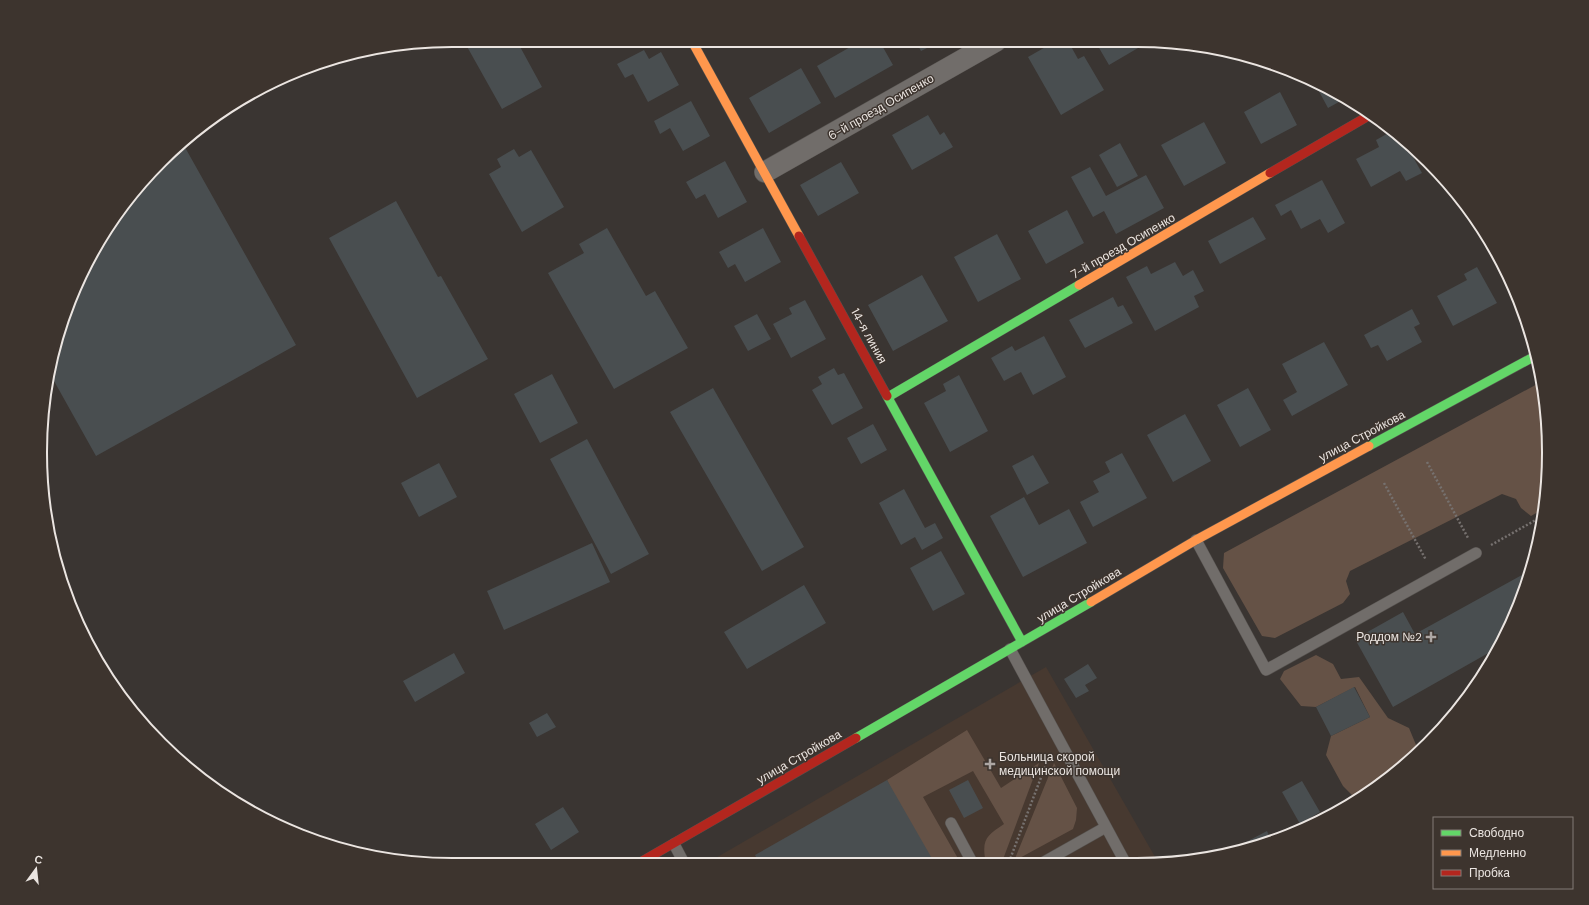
<svg xmlns="http://www.w3.org/2000/svg" width="1589" height="905" viewBox="0 0 1589 905" font-family="'DM Sans',sans-serif">
<rect width="100%" height="100%" fill="#3a3532"/>
<path fill="#473930" d="M 1046,667 L 1158,862 L 707,863 Z"/>
<path fill="#655246" d="M 1541,382 L 1548,426 L 1545,508 L 1531,516 L 1521,508 L 1516,499 L 1502,494 L 1350,571 L 1346,581 L 1350,594 L 1343,603 L 1275,638 L 1262,636 L 1223,568 L 1224,553 Z
M 1316,655 L 1333,664 L 1341,679 L 1359,677 L 1388,718 L 1409,728 L 1419,752 L 1365,796 L 1357,800 L 1343,786 L 1326,755 L 1331,736 L 1370,717 L 1355,687 L 1316,707 L 1301,706 L 1280,679 L 1284,671 Z
M 967,730 L 1001,788 L 1039,763 L 1002,862 L 990,862 L 985,858 C 982,838 988,835 1004,824 L 973,771 L 923,797 L 960,862 L 926,862 L 887,780 Z
M 1054,763 L 1077,808 L 1076,820 L 1073,829 L 1014,861 Z"/>
<path fill="#494e50" d="M 1056,41 L 1068,41 L 1078,59 L 1084,56 L 1104,90 L 1061,115 L 1028,57 Z
M 1095,41 L 1150,41 L 1109,65 Z
M 859,42 L 880,42 L 893,65 L 835,98 L 817,66 Z
M 916,42 L 939,42 L 921,51 Z
M 465,43 L 518,43 L 542,87 L 502,109 Z
M 644,50 L 649,59 L 661,52 L 679,85 L 648,102 L 633,74 L 625,78 L 617,64 Z
M 801,68 L 821,103 L 769,133 L 749,98 Z
M 1315,84 L 1343,95 L 1346,98 L 1328,108 Z
M 1280,92 L 1297,125 L 1261,144 L 1244,112 Z
M 691,101 L 710,136 L 683,151 L 670,128 L 660,134 L 654,121 Z
M 928,115 L 940,135 L 944,132 L 953,147 L 912,170 L 892,135 Z
M 1204,122 L 1226,163 L 1184,186 L 1161,145 Z
M 1392,131 L 1403,139 L 1422,173 L 1406,181 L 1400,171 L 1371,187 L 1356,159 L 1379,147 L 1376,140 Z
M 182,142 L 296,345 L 96,456 L 49,372 L 54,346 L 82,270 L 110,223 L 161,161 Z
M 1120,143 L 1138,176 L 1117,187 L 1099,155 Z
M 514,149 L 519,157 L 531,150 L 564,207 L 522,232 L 489,174 L 501,167 L 497,159 Z
M 725,161 L 747,202 L 718,218 L 705,194 L 696,199 L 686,182 Z
M 841,162 L 859,193 L 818,216 L 800,185 Z
M 1090,167 L 1106,196 L 1146,175 L 1164,208 L 1116,234 L 1104,211 L 1093,217 L 1071,177 Z
M 1322,180 L 1345,223 L 1328,233 L 1320,219 L 1301,229 L 1291,210 L 1281,216 L 1275,205 Z
M 396,201 L 438,277 L 441,276 L 488,359 L 417,398 L 329,238 Z
M 1067,210 L 1084,243 L 1046,264 L 1028,231 Z
M 1253,217 L 1266,239 L 1220,264 L 1208,241 Z
M 607,228 L 646,296 L 655,291 L 688,348 L 614,389 L 548,273 L 584,253 L 579,244 Z
M 763,228 L 781,262 L 745,282 L 735,264 L 728,268 L 719,252 Z
M 997,234 L 1021,279 L 978,302 L 954,257 Z
M 1175,262 L 1183,276 L 1193,270 L 1204,291 L 1194,296 L 1199,307 L 1155,331 L 1126,277 L 1147,266 L 1151,274 Z
M 1477,267 L 1497,303 L 1453,326 L 1437,296 L 1467,280 L 1464,274 Z
M 1504,267 L 1514,290 L 1512,291 L 1500,269 Z
M 922,275 L 948,321 L 893,351 L 868,305 Z
M 1113,297 L 1118,307 L 1123,305 L 1133,323 L 1085,348 L 1069,320 Z
M 805,300 L 826,339 L 791,358 L 773,324 L 792,314 L 789,308 Z
M 1412,309 L 1420,324 L 1414,327 L 1422,342 L 1387,361 L 1378,345 L 1371,348 L 1364,335 Z
M 757,314 L 771,339 L 748,351 L 734,326 Z
M 1044,336 L 1066,377 L 1033,395 L 1021,372 L 1004,381 L 991,358 L 1012,346 L 1015,351 Z
M 1324,342 L 1348,385 L 1292,416 L 1283,400 L 1297,392 L 1282,364 Z
M 834,368 L 838,375 L 844,373 L 863,408 L 832,425 L 812,390 L 822,384 L 818,377 Z
M 552,374 L 578,423 L 540,443 L 514,394 Z
M 959,375 L 988,431 L 950,452 L 924,403 L 946,391 L 943,384 Z
M 713,388 L 804,547 L 762,571 L 670,412 Z
M 1248,388 L 1271,430 L 1240,447 L 1217,405 Z
M 1185,414 L 1211,461 L 1173,482 L 1147,435 Z
M 873,424 L 887,450 L 861,464 L 847,438 Z
M 587,439 L 649,554 L 611,574 L 550,459 Z
M 1122,453 L 1147,498 L 1093,527 L 1080,502 L 1099,492 L 1093,481 L 1110,472 L 1105,462 Z
M 1033,455 L 1049,483 L 1027,495 L 1012,466 Z
M 439,463 L 457,497 L 419,517 L 401,483 Z
M 904,489 L 925,528 L 935,523 L 943,538 L 922,550 L 915,537 L 901,545 L 879,503 Z
M 1024,497 L 1039,525 L 1069,509 L 1087,543 L 1023,577 L 990,516 Z
M 592,543 L 610,582 L 504,630 L 487,591 Z
M 941,551 L 965,594 L 933,611 L 910,568 Z
M 1531,570 L 1527,585 L 1499,647 L 1393,707 L 1355,639 L 1403,612 L 1415,634 Z
M 804,585 L 826,623 L 747,669 L 724,632 Z
M 454,653 L 465,673 L 415,702 L 403,681 Z
M 1088,664 L 1097,678 L 1085,685 L 1089,691 L 1076,698 L 1064,679 Z
M 1354,687 L 1370,717 L 1331,736 L 1316,707 Z
M 547,713 L 556,727 L 537,737 L 529,723 Z
M 887,780 L 934,862 L 759,863 L 755,855 Z
M 968,780 L 983,808 L 964,818 L 949,790 Z
M 1302,781 L 1320,812 L 1300,824 L 1282,792 Z
M 563,807 L 579,832 L 551,850 L 535,824 Z
M 1267,831 L 1272,842 L 1225,853 Z"/>
<g fill="none" stroke-linecap="round" stroke-linejoin="round">
<g stroke="#55514e" stroke-width="12">
<path id="lane" d="M 1196,540 L 1266,670 L 1476,553
M 1010,649 L 1125,862
M 951,823 L 972,862
M 674,844 L 684,863
M 1044,862 L 1106,827"/>
</g>
<g stroke="#55514e" stroke-width="22">
<path id="street" d="M 765,172 L 996,41"/>
</g>
<g stroke="#55514e" stroke-width="10">
<path id="fast" d="M 887,396 L 1022,642
M 888,397 L 1079,285
M 1369,446 L 1537,355
M 856,738 L 1091,602"/>
</g>
<g stroke="#55514e" stroke-width="10">
<path id="slow" d="M 693,43 L 799,236
M 1079,285 L 1270,173
M 1091,602 L 1196,540 L 1369,446"/>
</g>
<g stroke="#55514e" stroke-width="10">
<path id="jam" d="M 1270,173 L 1370,115
M 799,236 L 887,396
M 639,863 L 856,738"/>
</g>
<path stroke="#76716f" stroke-width="2.5" stroke-dasharray="2 2" stroke-linecap="butt" d="M 1427,462 L 1468,538
M 1384,483 L 1426,560
M 1491,545 L 1543,516
M 1009,862 L 1048,759"/>
<use href="#lane" stroke="#716d6a" stroke-width="11"/>
<use href="#street" stroke="#716d6a" stroke-width="21"/>
<use href="#fast" stroke="#63d668" stroke-width="9"/>
<use href="#slow" stroke="#ff974d" stroke-width="9"/>
<use href="#jam" stroke="#b3261e" stroke-width="9"/>
</g>
<g fill="#ada7a4" stroke="#3d342e" stroke-width="1.5">
<path d="M1429 631h4v4h4v4h-4v4h-4v-4h-4v-4h4z"/>
<path d="M988 758h4v4h4v4h-4v4h-4v-4h-4v-4h4z"/>
</g>
<g text-anchor="middle" dominant-baseline="central" stroke-width="3" stroke-linejoin="round" paint-order="stroke">
<g font-size="12" fill="#ebe5e1" stroke="#3d342e">
<text transform="translate(881 107) rotate(-30)">6-й проезд Осипенко</text>
<text transform="translate(1123 246) rotate(-30)">7-й проезд Осипенко</text>
<text transform="translate(869 336) rotate(61)">14-я линия</text>
<text transform="translate(1362 436) rotate(-28)">улица Стройкова</text>
<text transform="translate(1079 595) rotate(-31)">улица Стройкова</text>
<text transform="translate(799 757) rotate(-30)">улица Стройкова</text>
</g>
<g font-size="12" fill="#ebe5e1" stroke="#3d342e" text-anchor="end">
<text x="1422" y="637">Роддом №2</text>
<text x="999" y="757" text-anchor="start">Больница скорой<tspan x="999" dy="14">медицинской помощи</tspan></text>
</g>
</g>
<path d="M0 0H1589V905H0ZM452 47H1137A405 405 0 0 1 1542 452V453A405 405 0 0 1 1137 858H452A405 405 0 0 1 47 453V452A405 405 0 0 1 452 47Z" fill="#3d342e" fill-rule="evenodd"/>
<path fill="none" stroke="#ebe5e1" stroke-width="2" d="M452 47H1137A405 405 0 0 1 1542 452V453A405 405 0 0 1 1137 858H452A405 405 0 0 1 47 453V452A405 405 0 0 1 452 47Z"/>
<rect x="1433" y="817" width="140" height="72" fill="#3d342e" stroke="#837b76"/>
<rect x="1441" y="830" width="20" height="6" fill="#63d668" stroke="#837b76"/>
<text x="1469" y="837" font-size="12" fill="#ebe5e1">Свободно</text>
<rect x="1441" y="850" width="20" height="6" fill="#ff974d" stroke="#837b76"/>
<text x="1469" y="857" font-size="12" fill="#ebe5e1">Медленно</text>
<rect x="1441" y="870" width="20" height="6" fill="#b3261e" stroke="#837b76"/>
<text x="1469" y="877" font-size="12" fill="#ebe5e1">Пробка</text>
<g transform="translate(36 869) rotate(15)" stroke="#3d342e" stroke-width="3" paint-order="stroke">
<path d="M0-3L7 15L0 10L-7 15Z" fill="#ebe5e1"/>
<text y="-6" font-size="11" font-weight="bold" text-anchor="middle" fill="#ebe5e1">С</text>
</g>
</svg>
